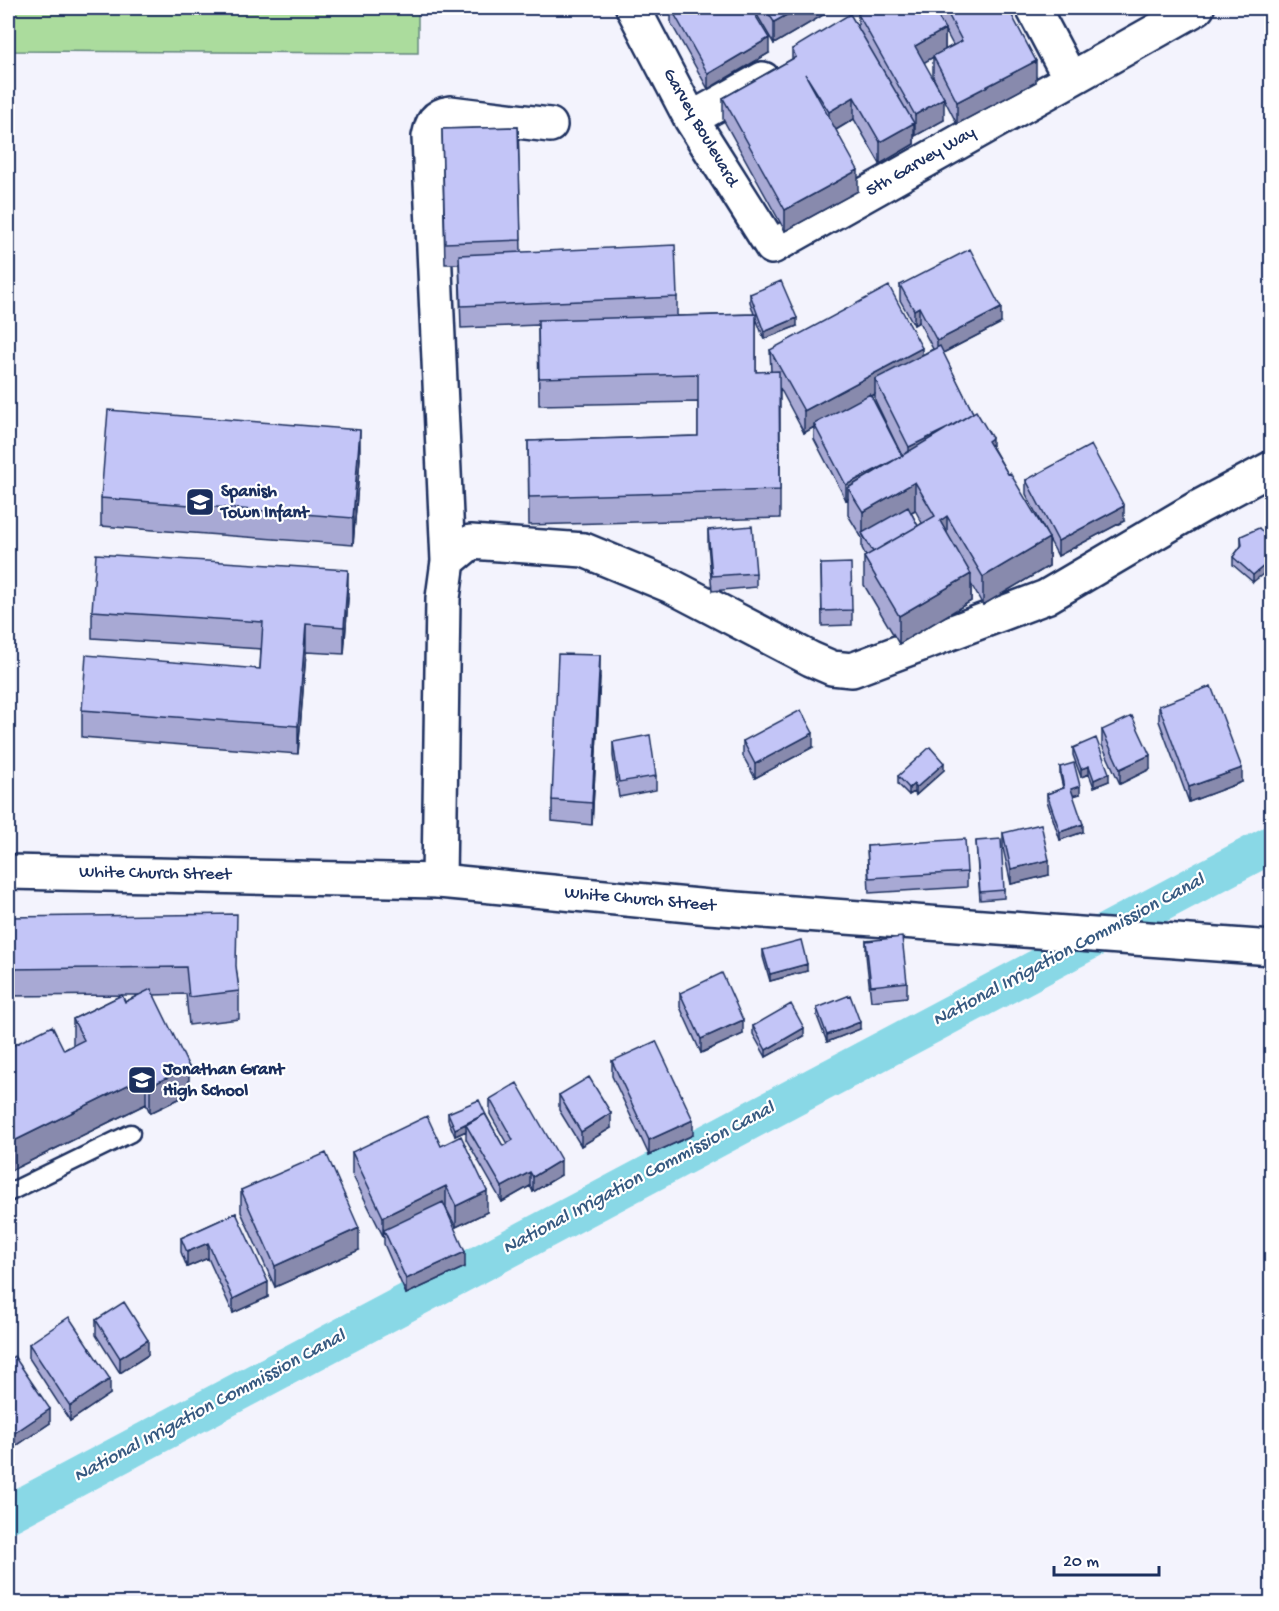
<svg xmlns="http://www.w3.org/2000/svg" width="1279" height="1611" viewBox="0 0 1279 1611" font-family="'Gochi Hand',sans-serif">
<rect width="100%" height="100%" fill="#f3f3fd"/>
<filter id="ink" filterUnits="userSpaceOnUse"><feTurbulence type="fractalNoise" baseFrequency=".0167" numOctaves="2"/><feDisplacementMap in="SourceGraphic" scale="12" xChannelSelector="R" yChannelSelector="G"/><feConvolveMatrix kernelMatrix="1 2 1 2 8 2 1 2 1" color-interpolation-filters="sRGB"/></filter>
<g filter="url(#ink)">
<path fill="#abdc9d" stroke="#63867e" stroke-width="1.5" d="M 8,8 L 418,8 L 418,53 L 8,51 Z"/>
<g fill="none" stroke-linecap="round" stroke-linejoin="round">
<path stroke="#89d8e6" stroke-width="38" d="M 8,1514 L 1272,844"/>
<g stroke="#1b2f5e" stroke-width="21">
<path id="lane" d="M 8,1193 L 131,1133"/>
</g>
<g stroke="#1b2f5e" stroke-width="38">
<path id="street" d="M 633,8 L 691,119 L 772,247 L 1197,8
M 1033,8 L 1070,78
M 691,119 L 763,79
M 448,561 L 429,137 C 432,123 435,115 450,113 L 550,125
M 439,881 L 443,598 L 448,561 L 471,542 L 584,550 L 671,586 L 811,659 L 832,668 L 852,670 L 1046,597 L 1199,507 L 1272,468"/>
</g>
<g stroke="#1b2f5e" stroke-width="38">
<path id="secondary" d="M 8,872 L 439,881 L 709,907 L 1272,948"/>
</g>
<use href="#lane" stroke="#fff" stroke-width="16"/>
<use href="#street" stroke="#fff" stroke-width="33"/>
<use href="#secondary" stroke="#fff" stroke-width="33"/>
</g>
<path fill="#a8a9d4" stroke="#1b2f5e" stroke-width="1.5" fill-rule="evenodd" d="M 671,8 L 769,53 L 708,89 L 671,23 Z
M 753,8 L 835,8 L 774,44 Z
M 934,8 L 1008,8 L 1036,82 L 957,124 L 933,77 L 933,57 L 924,62 L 944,120 L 915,136 L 914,134 L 914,144 L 880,164 L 854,119 L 836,130 L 858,191 L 785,231 L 723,119 L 723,98 L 792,59 L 792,49 L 858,27 L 858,14 ZM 945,30 L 953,45 L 945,50 Z
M 518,127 L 521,252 L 677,297 L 677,316 L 754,314 L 750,302 L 750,294 L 797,326 L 764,339 L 756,318 L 756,372 L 771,372 L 770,350 L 922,355 L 933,349 L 919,322 L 914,325 L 900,300 L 900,285 L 1001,323 L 943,353 L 973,413 L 1008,474 L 1046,533 L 1026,494 L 1026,480 L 1124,521 L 1058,556 L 1049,539 L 1049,566 L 983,605 L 971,584 L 971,601 L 899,644 L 864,585 L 864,557 L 866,556 L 862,548 L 862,538 L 848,515 L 848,499 L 846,500 L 814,439 L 814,427 L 804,433 L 780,388 L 780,518 L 529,525 L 528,441 L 698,436 L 698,402 L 539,405 L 538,325 L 461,328 L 459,264 L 445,264 L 442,129 ZM 875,394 L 875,400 L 902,456 L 871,396 ZM 915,510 L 922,523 L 918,526 L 911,512 Z
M 360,458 L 353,545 L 101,526 L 101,498 Z
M 708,530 L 756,573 L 756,587 L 712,591 L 708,544 Z
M 1241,536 L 1272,542 L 1253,582 L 1233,565 L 1233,557 L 1241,546 Z
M 821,564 L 852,610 L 852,625 L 822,626 Z
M 348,598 L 344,654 L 306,652 L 298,754 L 82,737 L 82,710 L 260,669 L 261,649 L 92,638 L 92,611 Z
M 600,677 L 592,825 L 552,821 L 552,800 Z
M 1159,706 L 1242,782 L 1189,802 L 1159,721 Z
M 1102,730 L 1150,769 L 1120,784 L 1102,745 Z
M 743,741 L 813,747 L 755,778 L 743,756 Z
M 613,742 L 656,776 L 656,790 L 619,797 L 613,756 Z
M 1073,748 L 1109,781 L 1094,787 L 1089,774 L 1081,777 L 1073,755 Z
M 1060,767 L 1080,794 L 1073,796 L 1083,832 L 1060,840 L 1047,801 L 1047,794 L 1063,788 L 1060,775 Z
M 944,770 L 916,795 L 914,792 L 909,795 L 898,784 L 898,776 Z
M 1003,833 L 1049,875 L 1011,884 L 1003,848 Z
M 976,841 L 1004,890 L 1004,898 L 980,900 Z
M 867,846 L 967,872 L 967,887 L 869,893 Z
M 8,917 L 236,967 L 239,991 L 239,1019 L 189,1025 L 186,994 L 154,995 L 189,1094 L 150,1113 L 146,1104 L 8,1172 L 8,1048 L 64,1050 L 73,1045 L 73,1019 L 122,995 L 8,996 ZM 122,995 L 139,995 L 125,1002 Z
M 866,941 L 907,982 L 907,997 L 871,1001 L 866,955 Z
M 763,950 L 807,971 L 770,981 L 763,957 Z
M 680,993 L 743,1034 L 701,1053 L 680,1007 Z
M 817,1008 L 860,1029 L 827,1042 L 817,1016 Z
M 753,1026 L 804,1036 L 766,1057 L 753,1034 Z
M 612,1061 L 693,1135 L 649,1155 L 612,1076 Z
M 559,1095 L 611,1128 L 581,1146 L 559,1110 Z
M 490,1099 L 561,1175 L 533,1192 L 530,1186 L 502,1202 L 466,1139 L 466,1131 L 455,1136 L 448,1120 L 448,1113 L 486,1115 L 503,1146 L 507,1144 L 490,1114 Z
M 441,1146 L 487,1212 L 456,1227 L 446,1208 L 445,1208 L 465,1267 L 406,1294 L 384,1244 L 384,1238 L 352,1174 L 352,1152 Z
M 241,1190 L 359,1250 L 275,1287 L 241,1212 Z
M 236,1213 L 268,1297 L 233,1313 L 208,1258 L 187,1267 L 181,1252 L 181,1238 Z
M 96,1320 L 148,1355 L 120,1373 L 96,1335 Z
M 29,1344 L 110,1394 L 70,1421 L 29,1358 Z
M 8,1361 L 50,1423 L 10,1450 L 8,1446 Z"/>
<path fill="#888aad" stroke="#1b2f5e" stroke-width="1.5" d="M 799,8 L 835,8 L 774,44 L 774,22 Z
M 945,29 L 945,50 L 915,68 L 915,46 Z
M 769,38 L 769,53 L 708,89 L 708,74 Z
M 1036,61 L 1036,82 L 957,124 L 957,102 Z
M 854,97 L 854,119 L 829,134 L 829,112 Z
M 944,98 L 944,120 L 915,136 L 915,115 Z
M 914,123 L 914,144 L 880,164 L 880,142 Z
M 858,170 L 858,191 L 785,231 L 785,210 Z
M 919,307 L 919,322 L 914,325 L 914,310 Z
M 1001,308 L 1001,323 L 937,356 L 937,341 Z
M 797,318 L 797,326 L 764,339 L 764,332 Z
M 922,348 L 922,369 L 875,379 L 875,394 L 815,426 L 814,424 L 814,427 L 804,433 L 804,411 Z
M 974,415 L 909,469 L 909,447 Z
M 360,430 L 360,458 L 353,545 L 353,518 Z
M 992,438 L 992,466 L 988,441 Z
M 902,456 L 848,488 L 848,499 L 846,500 L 846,485 Z
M 915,482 L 915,510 L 865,539 L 863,535 L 863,512 Z
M 1124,506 L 1124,521 L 1058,556 L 1058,541 Z
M 947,516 L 947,543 L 940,521 Z
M 1049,538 L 1049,566 L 983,605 L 983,577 Z
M 1272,559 L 1272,567 L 1253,582 L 1253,575 Z
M 348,570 L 348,598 L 344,654 L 344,627 Z
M 971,574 L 971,601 L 899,644 L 899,616 Z
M 306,624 L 306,652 L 298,754 L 298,726 Z
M 600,655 L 600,677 L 592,825 L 592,803 Z
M 813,733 L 813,747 L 755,778 L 755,764 Z
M 1150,755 L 1150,769 L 1120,784 L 1120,769 Z
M 944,763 L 944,770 L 916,795 L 916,788 Z
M 1089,766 L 1089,774 L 1081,777 L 1081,769 Z
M 1242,768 L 1242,782 L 1189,802 L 1189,787 Z
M 1109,773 L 1109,781 L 1094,787 L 1094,780 Z
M 914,784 L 914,792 L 909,795 L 909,788 Z
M 1080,786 L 1080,794 L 1071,796 L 1071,789 Z
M 1083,824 L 1083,832 L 1060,840 L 1060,832 Z
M 1049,860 L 1049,875 L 1011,884 L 1011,869 Z
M 807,964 L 807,971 L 770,981 L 770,974 Z
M 743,1020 L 743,1034 L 701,1053 L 701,1039 Z
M 860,1022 L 860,1029 L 827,1042 L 827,1035 Z
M 804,1028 L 804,1036 L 766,1057 L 766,1050 Z
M 189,1067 L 189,1094 L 150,1113 L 150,1086 Z
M 146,1076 L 146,1104 L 8,1172 L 8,1144 Z
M 611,1113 L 611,1128 L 581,1146 L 581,1132 Z
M 486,1115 L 466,1125 L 466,1131 L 455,1136 L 455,1129 Z
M 693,1120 L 693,1135 L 649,1155 L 649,1140 Z
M 561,1160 L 561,1175 L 533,1192 L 533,1177 Z
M 530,1172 L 530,1186 L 502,1202 L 502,1187 Z
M 446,1186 L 446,1208 L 387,1237 L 384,1230 L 383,1238 L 383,1217 Z
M 487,1191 L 487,1212 L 456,1227 L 456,1206 Z
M 359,1228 L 359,1250 L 275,1287 L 275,1266 Z
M 208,1243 L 208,1258 L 187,1267 L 187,1252 Z
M 465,1252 L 465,1267 L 406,1294 L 406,1279 Z
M 268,1282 L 268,1297 L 233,1313 L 233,1299 Z
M 148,1340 L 148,1355 L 120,1373 L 120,1358 Z
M 110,1379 L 110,1394 L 70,1421 L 70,1406 Z
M 50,1409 L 50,1423 L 10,1450 L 10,1436 Z"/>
<path fill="#c3c5f7" stroke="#1b2f5e" stroke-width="1.5" d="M 671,8 L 751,8 L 769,38 L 708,74 Z
M 765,8 L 799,8 L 774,22 Z
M 869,8 L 933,8 L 945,29 L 915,46 L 944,98 L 915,115 L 858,14 Z
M 945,8 L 1008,8 L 1036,61 L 957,102 L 933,56 L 962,41 Z
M 850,14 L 914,123 L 880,142 L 854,97 L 829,112 L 805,74 L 858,170 L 785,210 L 723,98 L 796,57 L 792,49 Z
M 518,127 L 521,240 L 445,243 L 442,129 Z
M 675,245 L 677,297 L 461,306 L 459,255 Z
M 970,249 L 1001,308 L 937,341 L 919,307 L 914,310 L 900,285 Z
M 781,281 L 797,318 L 764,332 L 750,294 Z
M 889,286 L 922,348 L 804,411 L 770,350 Z
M 756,314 L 756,372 L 779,371 L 780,490 L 529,497 L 528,441 L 698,436 L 698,374 L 539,378 L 538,320 Z
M 940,346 L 973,413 L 952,426 L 909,447 L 875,379 Z
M 870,394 L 902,456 L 846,485 L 814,424 Z
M 108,410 L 360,430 L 353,518 L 101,498 Z
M 976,411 L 992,438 L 988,441 L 1008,474 L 1010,473 L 1049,538 L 983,577 L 947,516 L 940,521 L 971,574 L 899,616 L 864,557 L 935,516 L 915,482 L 863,512 L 848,488 Z
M 1091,445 L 1124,506 L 1058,541 L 1026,480 Z
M 908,507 L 918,526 L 873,552 L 862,533 Z
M 752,526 L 756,573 L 712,576 L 708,530 Z
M 1259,528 L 1272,542 L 1272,559 L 1253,575 L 1233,557 L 1242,545 L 1241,536 Z
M 96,554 L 348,570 L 344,627 L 306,624 L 298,726 L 82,710 L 86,655 L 260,669 L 263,622 L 92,611 Z
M 851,563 L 852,610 L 822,611 L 821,564 Z
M 558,654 L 600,655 L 592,803 L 552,800 Z
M 1211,686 L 1242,768 L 1189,787 L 1159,706 Z
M 801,710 L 813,733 L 755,764 L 743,741 Z
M 1132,716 L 1150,755 L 1120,769 L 1102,730 Z
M 650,735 L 656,776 L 619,782 L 613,742 Z
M 1096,738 L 1109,773 L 1094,780 L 1089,766 L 1081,769 L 1073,748 Z
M 930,747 L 944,763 L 916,788 L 914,784 L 909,788 L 898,776 Z
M 1074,763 L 1080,786 L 1071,789 L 1083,824 L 1060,832 L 1047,794 L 1064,788 L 1060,767 Z
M 1041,824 L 1049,860 L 1011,869 L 1003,833 Z
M 965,839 L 967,872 L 869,878 L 867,846 Z
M 1001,839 L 1004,890 L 980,892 L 976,841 Z
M 237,914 L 236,966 L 239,991 L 189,997 L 186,967 L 8,969 L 8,917 Z
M 902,937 L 907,982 L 871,986 L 866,941 Z
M 801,940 L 807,964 L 770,974 L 763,950 Z
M 722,973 L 743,1020 L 701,1039 L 680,993 Z
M 151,989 L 189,1067 L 150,1086 L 146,1076 L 8,1144 L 8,1072 L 13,1070 L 8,1058 L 8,1048 L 52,1026 L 64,1050 L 84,1040 L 73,1019 L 122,995 L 125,1002 Z
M 850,995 L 860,1022 L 827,1035 L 817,1008 Z
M 791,1004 L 804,1028 L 766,1050 L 753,1026 Z
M 656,1041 L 693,1120 L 649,1140 L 612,1061 Z
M 589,1077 L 611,1113 L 581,1132 L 559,1095 Z
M 517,1083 L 561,1160 L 533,1177 L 530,1172 L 502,1187 L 466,1125 L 485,1114 L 503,1146 L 513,1140 L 490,1099 Z
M 479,1100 L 486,1115 L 485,1114 L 455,1129 L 448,1113 Z
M 427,1116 L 441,1146 L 461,1136 L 487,1191 L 456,1206 L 446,1186 L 383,1217 L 352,1152 Z
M 326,1153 L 359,1228 L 275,1266 L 241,1190 Z
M 443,1202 L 465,1252 L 406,1279 L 384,1230 Z
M 236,1213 L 268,1282 L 233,1299 L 208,1243 L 187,1252 L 181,1238 Z
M 124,1302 L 148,1340 L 120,1358 L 96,1320 Z
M 69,1317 L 110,1379 L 70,1406 L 29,1344 Z
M 14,1356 L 50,1409 L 10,1436 L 8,1432 L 8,1361 Z"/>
</g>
<defs>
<g id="school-square" transform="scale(1.5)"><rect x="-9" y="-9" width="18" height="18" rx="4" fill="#1b2f5e" stroke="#fff"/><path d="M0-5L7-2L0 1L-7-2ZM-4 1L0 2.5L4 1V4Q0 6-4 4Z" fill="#fff"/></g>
</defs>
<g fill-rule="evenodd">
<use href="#school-square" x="200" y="502"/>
<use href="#school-square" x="142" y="1080"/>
</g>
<g text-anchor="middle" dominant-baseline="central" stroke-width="4.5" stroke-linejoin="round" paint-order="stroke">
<g font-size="18" fill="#1b2f5e" stroke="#fff">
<text transform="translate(700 128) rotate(60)">Garvey Boulevard</text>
<text transform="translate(921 162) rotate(-30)">5th Garvey Way</text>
<text transform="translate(155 874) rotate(1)">White Church Street</text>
<text transform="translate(640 900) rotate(5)">White Church Street</text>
</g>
<g font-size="18" font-weight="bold" fill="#1b2f5e" stroke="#fff" text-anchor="start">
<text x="221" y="492">Spanish<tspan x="221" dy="21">Town Infant</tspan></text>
<text x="163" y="1070">Jonathan Grant<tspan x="163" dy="21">High School</tspan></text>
</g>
<g font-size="20" font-style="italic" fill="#365980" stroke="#fff">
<text transform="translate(1069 951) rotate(-28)">National Irrigation Commission Canal</text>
<text transform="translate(639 1179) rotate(-28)">National Irrigation Commission Canal</text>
<text transform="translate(210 1407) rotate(-28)">National Irrigation Commission Canal</text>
</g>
</g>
<rect width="1279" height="1611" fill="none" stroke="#fff" stroke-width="30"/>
<rect x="15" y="15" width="1249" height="1581" fill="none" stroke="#1b2f5e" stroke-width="2" filter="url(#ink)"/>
<path d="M1054 1566v9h105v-9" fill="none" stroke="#1b2f5e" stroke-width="3"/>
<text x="1063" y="1566" font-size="18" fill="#1b2f5e" stroke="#ffffff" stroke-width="4.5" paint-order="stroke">20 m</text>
</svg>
